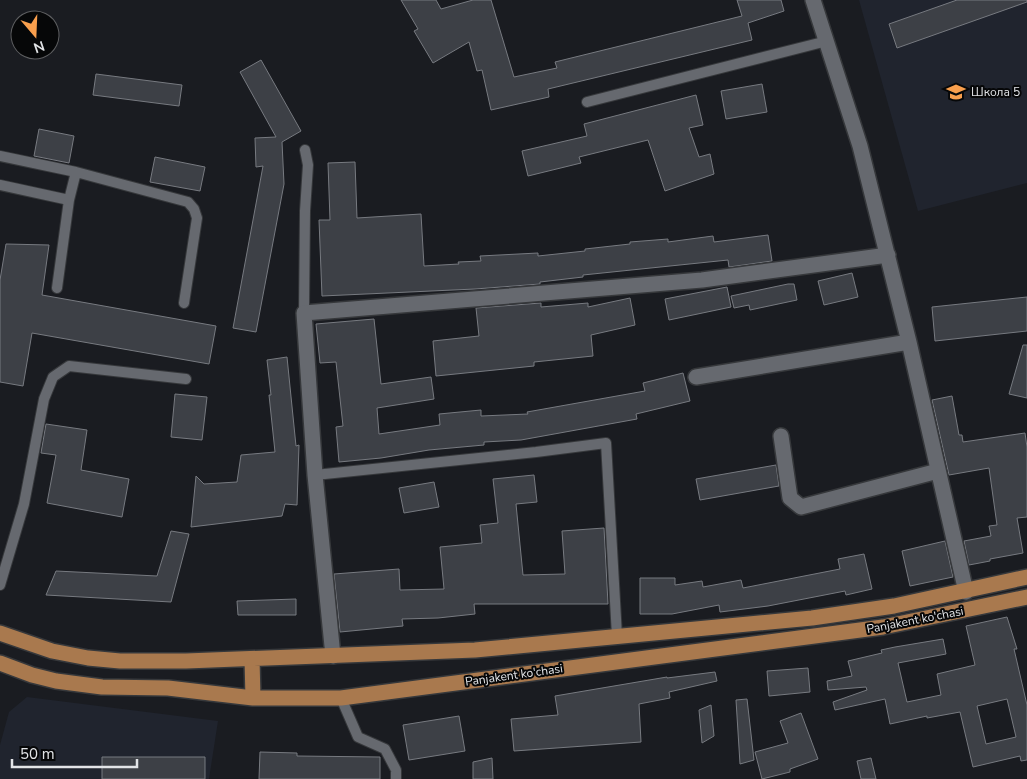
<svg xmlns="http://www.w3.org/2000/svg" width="1027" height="779" viewBox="0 0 1027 779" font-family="'Nunito Sans',sans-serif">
<rect width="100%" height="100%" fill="#1a1c21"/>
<path fill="#20242e" d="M 859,0 L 1027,0 L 1027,183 L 918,211 Z
M 27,697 L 218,721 L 209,779 L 0,779 L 0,745 L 9,712 Z"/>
<path fill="#3d4046" stroke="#777a80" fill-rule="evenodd" d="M 401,0 L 436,0 L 441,9 L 473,0 L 491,0 L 514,77 L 557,68 L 555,62 L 742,16 L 737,0 L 781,0 L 784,11 L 748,23 L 752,40 L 548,89 L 549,97 L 491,110 L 482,70 L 477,71 L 469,42 L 433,63 L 414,31 L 418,29 Z
M 957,0 L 1027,0 L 1027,2 L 897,48 L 889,24 Z
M 261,60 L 301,131 L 282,142 L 284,184 L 256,332 L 233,328 L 263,166 L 256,167 L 255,138 L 276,137 L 240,72 Z
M 96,74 L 182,85 L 179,106 L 93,95 Z
M 762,84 L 767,112 L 726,119 L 721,91 Z
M 696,95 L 703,125 L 689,128 L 699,157 L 710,154 L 714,174 L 665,191 L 648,140 L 579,157 L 581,163 L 528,176 L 522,151 L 587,136 L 584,124 Z
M 39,129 L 74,136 L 69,163 L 34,156 Z
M 155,157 L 205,167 L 200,191 L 150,182 Z
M 355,162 L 357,218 L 421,214 L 424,266 L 459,264 L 458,262 L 481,261 L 480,256 L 538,253 L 538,256 L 585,251 L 585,249 L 630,244 L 630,242 L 668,239 L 668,242 L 713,236 L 714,242 L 768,235 L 772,261 L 729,267 L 728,260 L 583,275 L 583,277 L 540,282 L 540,284 L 475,289 L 322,296 L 319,220 L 330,220 L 328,163 Z
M 6,244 L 49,245 L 42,295 L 216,326 L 209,364 L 32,333 L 23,386 L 0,382 L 0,280 Z
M 852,273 L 858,297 L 824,305 L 818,281 Z
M 788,284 L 794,284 L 797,300 L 750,310 L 749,305 L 734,308 L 731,296 Z
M 727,287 L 731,307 L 669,320 L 665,299 Z
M 1027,297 L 1027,331 L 935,341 L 932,307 Z
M 630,298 L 635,325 L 591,335 L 593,356 L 534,362 L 534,366 L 436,376 L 433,341 L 479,336 L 476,308 L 541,303 L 541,307 L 588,303 L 588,307 Z
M 374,319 L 381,384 L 431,377 L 434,399 L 377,408 L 379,434 L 440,425 L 439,414 L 481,410 L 481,416 L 528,414 L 527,412 L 645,391 L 643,383 L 683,373 L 690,401 L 636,414 L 637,419 L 521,440 L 484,442 L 484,445 L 429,450 L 381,458 L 339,462 L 336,427 L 343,426 L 336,362 L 320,363 L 316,324 Z
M 1023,345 L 1027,345 L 1027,398 L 1009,394 Z
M 287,357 L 296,446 L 299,445 L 297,505 L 285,504 L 282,516 L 191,527 L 196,476 L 204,484 L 237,482 L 241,455 L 275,452 L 269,395 L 271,395 L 267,360 Z
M 175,394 L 207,397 L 202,440 L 171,437 Z
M 952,396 L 959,435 L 962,435 L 963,442 L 1025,433 L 1027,447 L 1027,517 L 1017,518 L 1023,553 L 990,559 L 990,561 L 969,565 L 964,541 L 991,536 L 989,526 L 997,525 L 989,468 L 949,475 L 932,400 Z
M 46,424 L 87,430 L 81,470 L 129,479 L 122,517 L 47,503 L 56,455 L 41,453 Z
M 776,465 L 779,486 L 700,500 L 696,479 Z
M 534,475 L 537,502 L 516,504 L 523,575 L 565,574 L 562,531 L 604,528 L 608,604 L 474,604 L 475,614 L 438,618 L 402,619 L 403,626 L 340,632 L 334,574 L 399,569 L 400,590 L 444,589 L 440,547 L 482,543 L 480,525 L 498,523 L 493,479 Z
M 434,482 L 439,507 L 404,513 L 399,488 Z
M 171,531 L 189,534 L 171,602 L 46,595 L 56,571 L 157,576 Z
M 945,541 L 953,577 L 910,586 L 902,551 Z
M 864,554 L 872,589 L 846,595 L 845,591 L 768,606 L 720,612 L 719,605 L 672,614 L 640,614 L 640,578 L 675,578 L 675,585 L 702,581 L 703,587 L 741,580 L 743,588 L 840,569 L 838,559 Z
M 296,599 L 296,615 L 238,615 L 237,601 Z
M 1007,617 L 1017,649 L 1014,649 L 1027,705 L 1027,760 L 1021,761 L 1020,756 L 973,767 L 960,712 L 927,718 L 927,716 L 890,724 L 885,699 L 835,710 L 833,702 L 867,690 L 866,687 L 828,690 L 827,681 L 852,676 L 848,661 L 882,653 L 881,650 L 895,647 L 943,639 L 946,654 L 898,663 L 907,702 L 941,695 L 937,674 L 975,665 L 966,626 ZM 1007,699 L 1016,737 L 986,744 L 977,706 Z
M 808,668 L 810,692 L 769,696 L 767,671 Z
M 715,672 L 717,681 L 669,692 L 670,698 L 639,704 L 641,742 L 514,751 L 511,719 L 558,715 L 555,696 L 667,677 L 667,678 Z
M 747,699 L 754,760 L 740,764 L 736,700 Z
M 711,705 L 714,736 L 702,743 L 699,710 Z
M 801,713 L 818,759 L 790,769 L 790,772 L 762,779 L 755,752 L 788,743 L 780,721 Z
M 459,716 L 465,751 L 409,760 L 403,725 Z
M 260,752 L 297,753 L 297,756 L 380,757 L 380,779 L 259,779 Z
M 102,757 L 205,757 L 205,779 L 102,779 Z
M 492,758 L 493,779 L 473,779 L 473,762 Z
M 871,758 L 876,779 L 861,779 L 857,761 Z"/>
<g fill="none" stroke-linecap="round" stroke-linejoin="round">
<g stroke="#36383b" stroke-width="12">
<path id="lane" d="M 587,102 L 827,41
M 0,156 L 76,172 L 188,202 L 194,209 L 197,218 L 184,303
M 0,185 L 69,200
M 57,288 L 69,200 L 76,172
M 304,313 L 305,211 L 308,165 L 305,150
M 315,475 L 536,452 L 606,443 L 617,636
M 0,585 L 24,504 L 44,399 L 53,377 L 69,366 L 186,379
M 341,698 L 358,737 L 385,749 L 396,770 L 396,779"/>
</g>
<g stroke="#36383b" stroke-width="18">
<path id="street" d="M 813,0 L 860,146 L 909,342 L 966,592
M 696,377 L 909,342
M 781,436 L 790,498 L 801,507 L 938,471
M 333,656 L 315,475 L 304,313 L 702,280 L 888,255"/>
</g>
<g stroke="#36383b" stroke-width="18">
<path id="primary" d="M 0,633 L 52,651 L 88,658 L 120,661 L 186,661 L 475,650 L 812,618 L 894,606 L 1027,577
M 252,659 L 253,698
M 0,663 L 32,675 L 56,681 L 102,687 L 168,688 L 253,698 L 341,698 L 883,627 L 1027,597"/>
</g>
<use href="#lane" stroke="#66696f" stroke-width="10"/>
<use href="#street" stroke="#66696f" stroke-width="15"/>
<use href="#primary" stroke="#a9794e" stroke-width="15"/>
</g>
<defs>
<g id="school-bare" transform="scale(1.5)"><path d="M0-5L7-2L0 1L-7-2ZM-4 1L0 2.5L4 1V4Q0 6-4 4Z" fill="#f99f4d" stroke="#060708" stroke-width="2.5" paint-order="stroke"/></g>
</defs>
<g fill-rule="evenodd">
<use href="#school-bare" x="956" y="92"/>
</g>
<g text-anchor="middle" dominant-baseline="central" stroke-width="4" stroke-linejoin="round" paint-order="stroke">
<g font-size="12" fill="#e2e4e7" stroke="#060708" text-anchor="start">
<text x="971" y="92">Школа 5</text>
</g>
<g font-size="12" fill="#e2e4e7" stroke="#060708">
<text transform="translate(915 620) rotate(-11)">Panjakent ko'chasi</text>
<text transform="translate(514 675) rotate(-8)">Panjakent ko'chasi</text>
</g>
</g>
<g transform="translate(35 35) rotate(161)"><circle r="24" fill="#060708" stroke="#5e5f61"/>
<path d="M0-4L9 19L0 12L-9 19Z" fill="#f99f4d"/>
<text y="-8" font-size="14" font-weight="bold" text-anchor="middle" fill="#e2e4e7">N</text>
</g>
<path d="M12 759v8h125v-8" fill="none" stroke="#e2e4e7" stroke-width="2.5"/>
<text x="20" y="759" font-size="15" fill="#e2e4e7" stroke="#060708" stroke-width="4" paint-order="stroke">50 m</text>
</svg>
